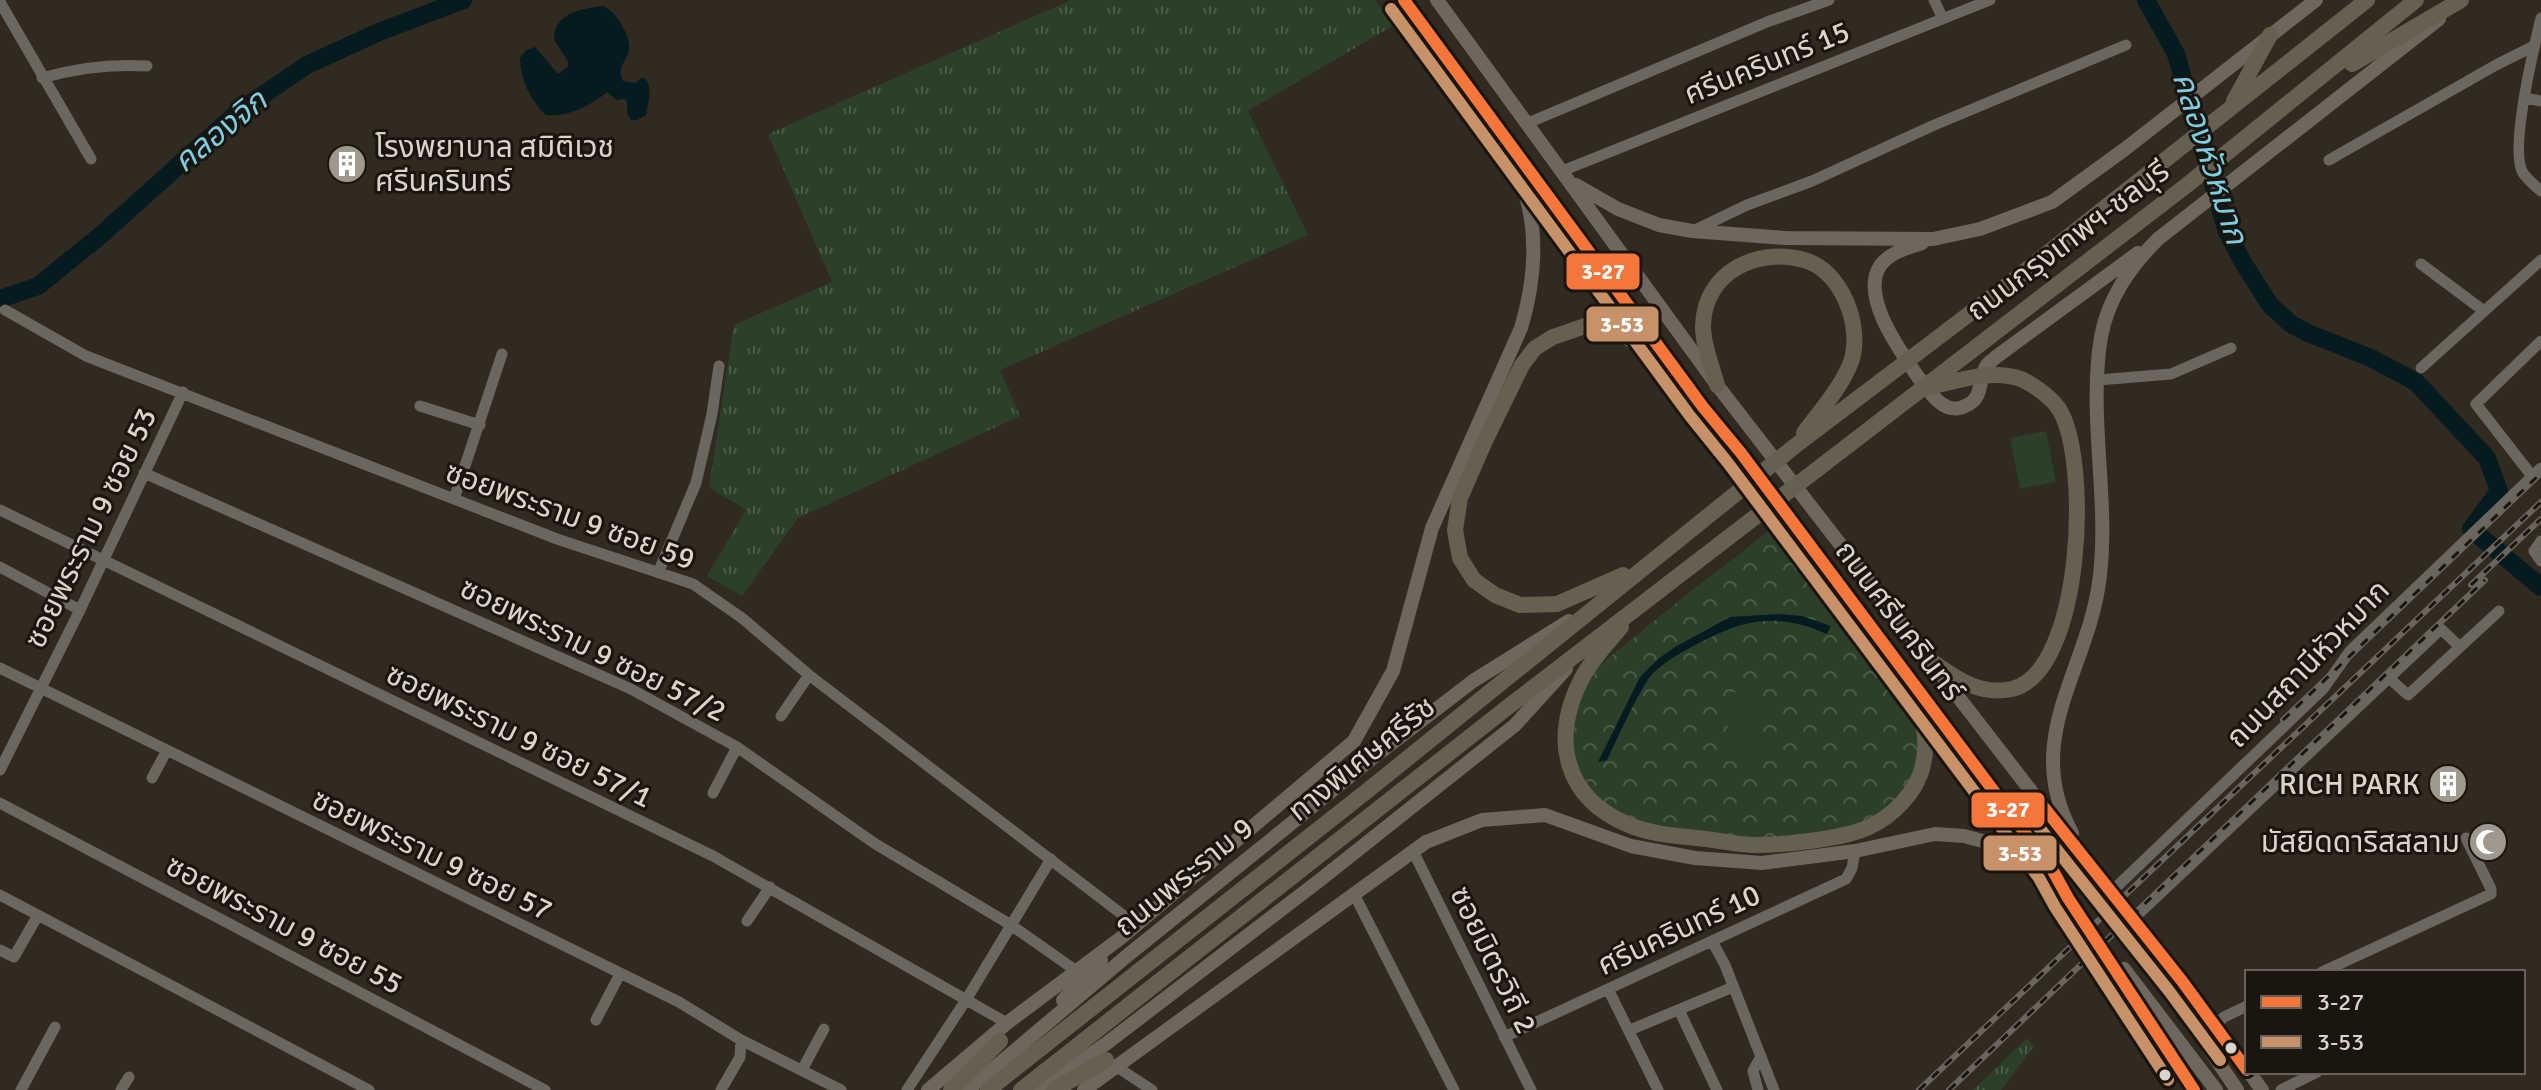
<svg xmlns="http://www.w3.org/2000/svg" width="2541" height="1090" viewBox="0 0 2541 1090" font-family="Signika,'Noto Sans Thai',sans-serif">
<defs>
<pattern id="grass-tufts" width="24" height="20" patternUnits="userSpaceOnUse" patternTransform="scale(2)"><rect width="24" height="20" fill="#2c4029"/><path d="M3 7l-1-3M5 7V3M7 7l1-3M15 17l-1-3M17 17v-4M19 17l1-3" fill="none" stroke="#4a5b47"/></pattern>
<pattern id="park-crowns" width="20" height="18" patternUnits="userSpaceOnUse" patternTransform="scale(2)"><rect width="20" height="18" fill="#2c4029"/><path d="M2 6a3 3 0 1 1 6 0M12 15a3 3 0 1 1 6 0" fill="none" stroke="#4a5b47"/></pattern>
</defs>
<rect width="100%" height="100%" fill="#302a20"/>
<path fill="url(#grass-tufts)" d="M 1071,0 L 1375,0 L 1394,25 L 1248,111 L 1308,235 L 1000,370 L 1020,416 L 798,518 L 742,596 L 707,576 L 746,510 L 709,487 L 734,325 L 832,282 L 768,134 Z
M 2027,1038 L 2034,1046 L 2001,1090 L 1973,1090 Z"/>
<path fill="url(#park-crowns)" d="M 1788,516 L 1889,652 L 1925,740 L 1911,791 L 1867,829 L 1754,845 L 1659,833 L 1599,810 L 1571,769 L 1571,704 L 1580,681 L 1690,592 Z"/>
<path fill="#2c4029" d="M 2046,431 L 2056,482 L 2020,489 L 2010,438 Z
M 1728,692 L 1761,693 L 1760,762 L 1727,761 Z"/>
<path fill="#051b1f" d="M 603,6 C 615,10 632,37 629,50 C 626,63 616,67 623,81 L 635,83 L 643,77 C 654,85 648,103 646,115 L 637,120 L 631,120 L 627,114 L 627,101 L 625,99 L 616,100 L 607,92 C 590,106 569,117 546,115 C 531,102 520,78 520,58 L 526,50 L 535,47 L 558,74 L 568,67 L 568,61 L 554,40 C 554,13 580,9 603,6 Z
M 1778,614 L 1802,616 L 1831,626 L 1827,634 C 1772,610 1739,621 1688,649 C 1675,656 1658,666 1649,678 C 1633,703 1620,733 1607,760 L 1598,762 L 1640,677 L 1658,659 L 1675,647 L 1730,617 Z"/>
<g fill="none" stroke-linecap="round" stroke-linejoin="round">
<path stroke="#051b1f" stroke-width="18" d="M 2146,0 L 2176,54 L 2227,232 L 2244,264 L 2270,305 L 2291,324 L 2308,333 L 2371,358 L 2416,382 L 2487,458 L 2499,491 L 2471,529 L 2541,587
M 0,299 L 38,286 L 101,235 L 239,111 L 307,65 L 379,32 L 463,0"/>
<path stroke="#6b665e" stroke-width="11" d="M 1934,0 L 1943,19
M 0,2 L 91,159
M 2541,18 C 2534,47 2509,150 2523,173 C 2528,180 2535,186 2541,191
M 42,78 C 76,68 111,64 147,66
M 2525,98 L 2541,101
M 1528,123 L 1767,22 L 1829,0
M 2329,160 L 2496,65 L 2534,46
M 1562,171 L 1990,0
M 1693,231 L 1747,205 L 1812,181 L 1932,126 L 2126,45
M 2421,264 L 2484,311
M 5,310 L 86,356 L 557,539 L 693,584 L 742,618 L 809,675 L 1136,925
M 2421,368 L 2541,260
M 2098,380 L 2171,374 L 2231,348
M 420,406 L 480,425
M 144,473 L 631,689 L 737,747 L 874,843 L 1011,925 L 1075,970
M 2532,476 L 2476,404 L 2541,341
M 454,499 L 502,354
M 0,510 L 713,856 L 1007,1023
M 2541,541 L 2534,551 L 2541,561
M 0,567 L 80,610
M 658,573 L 696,483 L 712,414 L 719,366
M 2460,647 L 2499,611
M 0,668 L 679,1002 L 741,1040 L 841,1090
M 781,716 L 809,675
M 0,770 L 80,610 L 183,392
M 152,778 L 166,752
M 713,793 L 737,747
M 0,803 L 545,1090
M 1413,851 L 1531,1090
M 2110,893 L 2323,689 L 2350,651 L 2541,468
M 1354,894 L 1454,1090
M 0,895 L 369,1090
M 2132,920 L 2441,629 L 2460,647 L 2408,695 L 2389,678
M 747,921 L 770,887
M 1712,941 L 1725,965 L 1774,1090
M 0,950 L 14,957 L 38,915
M 2322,972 L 2491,894 L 2491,889 L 2466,838
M 1608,989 L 1658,1090
M 1679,1010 L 1717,1090
M 596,1020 L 620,974
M 2214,1026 L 2224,1017 L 2247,1006
M 1630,1030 L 1733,987
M 1504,1037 L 1846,879 L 1852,868 L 1855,851
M 1117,1067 L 1152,1090
M 802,1070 L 824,1029
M 21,1090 L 55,1027
M 121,1090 L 129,1077
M 721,1090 L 740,1057 L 741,1040
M 907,1090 L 966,1000 L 1051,859
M 1758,1090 L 1753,1071 L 1761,1056
M 2281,1090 L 2317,1072"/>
<path stroke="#6d675c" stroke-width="14" d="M 1404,0 L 1676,369
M 1437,0 L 1717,385 L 2096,875 L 2182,981 L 2247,1070
M 1576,185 L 1618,209 L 1659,225 L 1692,231 L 1785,238 L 1933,239 L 1980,229 L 2052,202 L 2125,149 L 2316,0
M 1922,243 C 1907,248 1890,252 1880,266 C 1860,297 1901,352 1918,377 C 1926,386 1932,398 1942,404 C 1949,409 1958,410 1965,406 C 1985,398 1977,380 1987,365 C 1989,362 1993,360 1996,357 L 2138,253
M 1697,399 L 1741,453 L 1895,660
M 1910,680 L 2052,869 L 2068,898 L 2194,1090
M 2072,833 C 2020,737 2090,669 2100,575 C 2109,497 2088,415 2101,337 C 2108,298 2130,267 2158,239 L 2439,19
M 2147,946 L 2168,988 L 2237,1090
M 2124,969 L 2216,1090
M 1063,1000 L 1101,960
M 2249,1072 L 2262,1090
M 928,1090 L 1007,1023 L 1122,937 L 1354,741 L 1393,671 L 1432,528 L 1521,328 C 1538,271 1540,210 1509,156
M 968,1090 L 1128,955 L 1370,760 L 1473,681 L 1569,621
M 1040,1090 L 1107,1043 L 1320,880 L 1515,725 L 1566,669
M 1084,1090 L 1426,842 L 1482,820 L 1545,815 L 1631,846 L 1695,858 L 1762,863 L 1855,851 L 1935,834 L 1964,836 L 1990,843 L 2024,861 L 2059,890"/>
<path stroke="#666051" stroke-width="16" d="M 2352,64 L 2461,0
M 2234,101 L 2270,35
M 1717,385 C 1712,366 1703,346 1703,326 C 1704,272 1757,247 1804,260 C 1842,270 1863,327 1851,362 C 1841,388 1820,411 1804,433
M 1925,388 C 1955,382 1991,368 2021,379 C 2034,385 2051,397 2059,409 C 2091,460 2083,672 2012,689 C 1979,696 1955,678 1930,660
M 1623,575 L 1557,604 L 1520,605 L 1495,595 L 1474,580 L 1460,558 L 1455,530 L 1460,498 L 1484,443 L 1522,365 L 1535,348 L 1553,337 L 1585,326 L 1613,329 L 1653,353 L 1703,407
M 1621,627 C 1608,643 1590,661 1581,680 C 1551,740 1564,798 1629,825 C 1655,836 1686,836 1713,840 C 1727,842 1741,845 1755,845 C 1784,845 1844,839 1869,827 C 1893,816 1917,792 1923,765 C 1933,720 1909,688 1889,652
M 951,1090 L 1000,1041
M 988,1090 L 1367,791 L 1795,446 L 2006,286 L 2367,0
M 1021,1090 L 1504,710 L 2187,185 L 2416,0
M 1054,1090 L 1106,1060"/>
<g stroke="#6a665e" stroke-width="6">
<path id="rail" d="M 2471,585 L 2541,519
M 2283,720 L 2541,473
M 1919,1090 L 2541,502
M 1949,1090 L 2485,580"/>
</g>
<use href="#rail" stroke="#1a150e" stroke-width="3" stroke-dasharray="9" stroke-linecap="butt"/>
<g stroke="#1a150e" stroke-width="18">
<path id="bus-1" d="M 1404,0 L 1703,407 L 1741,453 L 2052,869 L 2068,898 L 2194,1090
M 2042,805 L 2182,981 L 2247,1070"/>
</g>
<g stroke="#1a150e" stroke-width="18">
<path id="bus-2" d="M 1391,9 L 1690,416 L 1728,463 L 2039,878 L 2055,907 L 2168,1080
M 2030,816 L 2169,991 L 2220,1060"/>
</g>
<use href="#bus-1" stroke="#f5763a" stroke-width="12"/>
<use href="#bus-2" stroke="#c7916a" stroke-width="12"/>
</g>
<defs>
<g id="building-disc" transform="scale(2)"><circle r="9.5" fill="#9e988e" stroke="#1a150e"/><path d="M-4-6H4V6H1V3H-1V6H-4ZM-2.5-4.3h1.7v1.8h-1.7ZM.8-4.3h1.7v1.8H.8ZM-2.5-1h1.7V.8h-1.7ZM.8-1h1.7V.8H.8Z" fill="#fff"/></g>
<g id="mosque-disc" transform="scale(2)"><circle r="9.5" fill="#9e988e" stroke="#1a150e"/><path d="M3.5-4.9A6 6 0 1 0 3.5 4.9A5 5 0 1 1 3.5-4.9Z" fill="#fff"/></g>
</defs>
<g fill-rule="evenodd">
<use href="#building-disc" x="347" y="164"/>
<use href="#building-disc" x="2448" y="784"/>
<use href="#mosque-disc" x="2488" y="842"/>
</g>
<g fill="#dad4c9" stroke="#1a150e" stroke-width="3">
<circle cx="2231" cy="1048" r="7"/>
<circle cx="2165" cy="1075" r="7"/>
</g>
<g text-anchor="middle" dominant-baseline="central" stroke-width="6" stroke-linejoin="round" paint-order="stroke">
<g font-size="30" fill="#dad4c9" stroke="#1a150e">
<text transform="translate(1767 63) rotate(-22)">ศรีนครินทร์ 15</text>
<text transform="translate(2068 241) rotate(-37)">ถนนกรุงเทพฯ-ชลบุรี</text>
<text transform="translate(570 516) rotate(20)">ซอยพระราม 9 ซอย 59</text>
<text transform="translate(91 528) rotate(-64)">ซอยพระราม 9 ซอย 53</text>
<text transform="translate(1899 621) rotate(53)">ถนนศรีนครินทร์</text>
<text transform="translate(593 650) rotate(26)">ซอยพระราม 9 ซอย 57/2</text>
<text transform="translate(2308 664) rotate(-46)">ถนนสถานีหัวหมาก</text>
<text transform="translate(519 736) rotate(26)">ซอยพระราม 9 ซอย 57/1</text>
<text transform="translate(1362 759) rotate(-39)">ทางพิเศษศรีรัช</text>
<text transform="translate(432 855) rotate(26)">ซอยพระราม 9 ซอย 57</text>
<text transform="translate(1184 877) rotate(-39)">ถนนพระราม 9</text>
<text transform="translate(284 925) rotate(28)">ซอยพระราม 9 ซอย 55</text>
<text transform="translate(1679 930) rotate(-25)">ศรีนครินทร์ 10</text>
<text transform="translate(1493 960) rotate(64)">ซอยมิตรวิถี 2</text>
</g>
<g font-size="30" fill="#dad4c9" stroke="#1a150e" text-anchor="end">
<text x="375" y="147" text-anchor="start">โรงพยาบาล สมิติเวช<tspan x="375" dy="34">ศรีนครินทร์</tspan></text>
<text x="2420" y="784">RICH PARK</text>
<text x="2460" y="842">มัสยิดดาริสสลาม</text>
</g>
<g font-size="32" font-style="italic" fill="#7bcee4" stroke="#1a150e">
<text transform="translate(220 131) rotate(-39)">คลองจิก</text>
<text transform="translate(2210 158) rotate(72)">คลองหัวหมาก</text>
</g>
</g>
<g stroke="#1a150e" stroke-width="3">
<rect x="1565" y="252" width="76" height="39" rx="8" fill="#f5763a"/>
<rect x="1585" y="305" width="75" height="38" rx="8" fill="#c7916a"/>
<rect x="1970" y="791" width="76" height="38" rx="8" fill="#f5763a"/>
<rect x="1982" y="834" width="76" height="38" rx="8" fill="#c7916a"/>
</g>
<g font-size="22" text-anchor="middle" font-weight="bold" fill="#fff">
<text x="1603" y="279">3-27</text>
<text x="1622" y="332">3-53</text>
<text x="2008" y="817">3-27</text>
<text x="2020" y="861">3-53</text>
</g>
<rect x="2245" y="970" width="280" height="104" fill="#1a150e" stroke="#676159" stroke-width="2"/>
<rect x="2261" y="996" width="40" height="12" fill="#f5763a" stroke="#676159" stroke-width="2"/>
<text x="2317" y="1010" font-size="24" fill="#dad4c9">3-27</text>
<rect x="2261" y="1036" width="40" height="12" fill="#c7916a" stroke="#676159" stroke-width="2"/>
<text x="2317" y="1050" font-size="24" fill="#dad4c9">3-53</text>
</svg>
